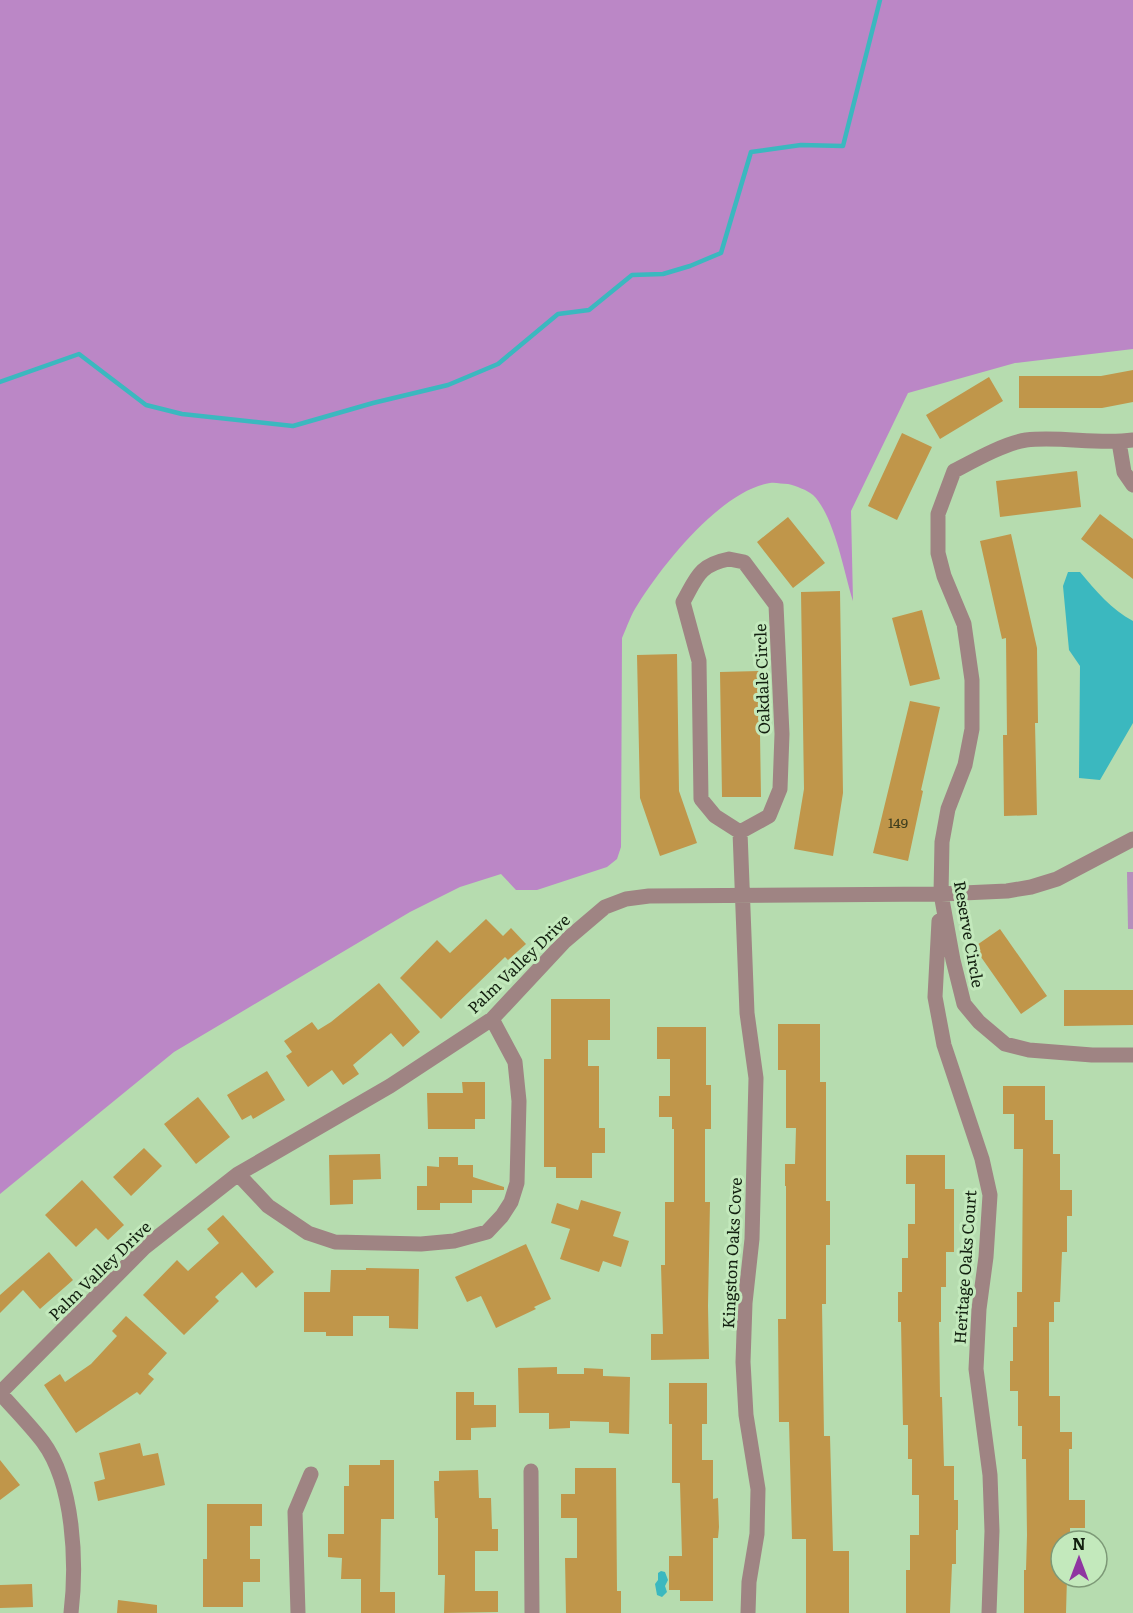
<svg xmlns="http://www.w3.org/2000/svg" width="1133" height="1613" viewBox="0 0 1133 1613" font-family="Literata,serif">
<rect width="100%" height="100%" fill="#b6dcaf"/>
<path fill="#b58fbc" d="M 1127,872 L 1133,872 L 1133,929 L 1128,929 Z"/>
<path fill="#bb87c6" d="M 0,0 L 1133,0 L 1133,349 L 1015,363 L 908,393 L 851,511 L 853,601 C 844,572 834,515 813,495 C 807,490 796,486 788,484 C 782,484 775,482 770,483 C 721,491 663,564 638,604 C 631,614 627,627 622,638 L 621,847 L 617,859 L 607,867 L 537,890 L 516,890 L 501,874 L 460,887 L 410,912 L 174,1052 L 0,1194 Z"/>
<path fill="#3bb8bf" d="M 1068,572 L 1080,572 C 1095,590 1112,610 1133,621 L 1133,723 L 1100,780 L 1079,778 L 1080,666 L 1069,650 L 1063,586 Z
M 661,1571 L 665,1572 L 668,1580 L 665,1586 L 667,1592 L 662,1597 L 657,1595 L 655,1584 L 658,1580 L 658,1573 Z"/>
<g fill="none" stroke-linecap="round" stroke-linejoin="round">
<path stroke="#3bb8bf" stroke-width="4.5" d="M 0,382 L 79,354 L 146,405 L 182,414 L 293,426 L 373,403 L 448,385 L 498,364 L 558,314 L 589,310 L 632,275 L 663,274 L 690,266 L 721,253 L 751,152 L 801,145 L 843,146 L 880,0"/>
</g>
<path fill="#c0964a" d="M 1133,370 L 1133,402 L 1102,408 L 1019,408 L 1019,376 L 1101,376 Z
M 989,377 L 1003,401 L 940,439 L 926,415 Z
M 902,433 L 932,447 L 897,520 L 868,506 Z
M 1077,471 L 1081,507 L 1000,517 L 996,481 Z
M 1100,514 L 1133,539 L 1133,579 L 1081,539 Z
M 788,517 L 825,563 L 793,588 L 757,542 Z
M 1011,534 L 1037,648 L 1038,723 L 1035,723 L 1037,815 L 1004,816 L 1003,735 L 1007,735 L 1006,638 L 1002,639 L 980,541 Z
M 840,591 L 843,793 L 833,856 L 794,849 L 804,789 L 801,592 Z
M 922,610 L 940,679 L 910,686 L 892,618 Z
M 677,654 L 679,791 L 697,843 L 660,856 L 640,798 L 637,655 Z
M 759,671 L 761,797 L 722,797 L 720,672 Z
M 910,701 L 940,707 L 921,790 L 923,791 L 908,861 L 873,853 Z
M 486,919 L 503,936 L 511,928 L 526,944 L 508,960 L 505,957 L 441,1019 L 400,978 L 437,940 L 450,953 Z
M 1000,929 L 1047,996 L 1021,1014 L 974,947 Z
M 379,983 L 420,1032 L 403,1047 L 391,1033 L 353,1065 L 359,1074 L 343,1085 L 332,1070 L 308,1087 L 286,1056 L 292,1052 L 284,1041 L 312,1022 L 318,1030 L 331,1022 Z
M 1064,990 L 1133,990 L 1133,1025 L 1064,1026 Z
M 551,999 L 610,999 L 610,1040 L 588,1040 L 588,1066 L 599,1066 L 599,1128 L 605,1128 L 605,1153 L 592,1153 L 592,1178 L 556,1178 L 556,1167 L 544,1167 L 544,1059 L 551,1059 Z
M 778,1024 L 820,1024 L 820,1082 L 826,1082 L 826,1201 L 830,1201 L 830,1245 L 826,1245 L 826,1304 L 822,1304 L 824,1436 L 830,1436 L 833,1551 L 849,1551 L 849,1613 L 806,1613 L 806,1539 L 792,1539 L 789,1422 L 779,1422 L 778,1319 L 786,1319 L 786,1186 L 785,1186 L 785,1164 L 795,1164 L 796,1128 L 786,1128 L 786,1070 L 778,1070 Z
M 657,1027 L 706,1027 L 706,1085 L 711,1085 L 711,1129 L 705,1129 L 705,1202 L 710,1202 L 708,1306 L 709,1359 L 651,1360 L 651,1334 L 663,1334 L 661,1265 L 665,1265 L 665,1202 L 674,1202 L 674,1129 L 672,1129 L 672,1117 L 659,1117 L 659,1096 L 670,1096 L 670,1059 L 657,1059 Z
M 267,1071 L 285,1100 L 253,1119 L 251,1115 L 242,1120 L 227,1095 Z
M 462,1082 L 485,1082 L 485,1119 L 475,1119 L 475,1129 L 428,1129 L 427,1093 L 463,1093 Z
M 1003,1086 L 1045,1086 L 1045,1120 L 1053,1120 L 1053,1154 L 1060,1154 L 1060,1190 L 1072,1190 L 1072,1216 L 1067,1216 L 1067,1252 L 1062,1252 L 1060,1302 L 1054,1302 L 1054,1322 L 1049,1322 L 1049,1396 L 1060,1396 L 1060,1432 L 1072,1432 L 1072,1449 L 1069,1449 L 1069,1500 L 1085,1500 L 1085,1528 L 1070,1528 L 1070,1541 L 1061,1541 L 1061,1577 L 1067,1577 L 1066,1613 L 1024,1613 L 1024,1570 L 1026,1570 L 1027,1535 L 1026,1459 L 1022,1459 L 1022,1426 L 1018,1426 L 1018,1391 L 1010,1391 L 1010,1361 L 1013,1361 L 1013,1327 L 1017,1327 L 1017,1292 L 1022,1292 L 1023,1149 L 1014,1149 L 1014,1114 L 1003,1114 Z
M 198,1097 L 230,1137 L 196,1164 L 164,1124 Z
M 144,1148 L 162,1166 L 131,1196 L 113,1177 Z
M 380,1154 L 381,1179 L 353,1180 L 353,1204 L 330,1205 L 329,1155 Z
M 906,1155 L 945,1155 L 945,1189 L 954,1189 L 954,1252 L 946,1252 L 946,1287 L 941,1287 L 941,1322 L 939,1322 L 940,1397 L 942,1397 L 944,1466 L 954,1466 L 954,1500 L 958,1500 L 958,1530 L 956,1530 L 956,1564 L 952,1564 L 950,1613 L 906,1613 L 906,1570 L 910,1570 L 910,1535 L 919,1535 L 919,1495 L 912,1495 L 912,1459 L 908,1459 L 908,1425 L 903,1425 L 901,1322 L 898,1322 L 898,1292 L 902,1292 L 902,1258 L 908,1258 L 908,1224 L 915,1224 L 915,1184 L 906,1184 Z
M 439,1157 L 458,1157 L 458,1165 L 473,1165 L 473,1177 L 504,1187 L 504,1190 L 472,1190 L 472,1203 L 440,1203 L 440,1210 L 417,1210 L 417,1186 L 427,1186 L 427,1166 L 439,1167 Z
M 82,1180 L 124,1225 L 108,1240 L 96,1228 L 76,1247 L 45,1215 Z
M 581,1200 L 621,1212 L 613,1236 L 629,1241 L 621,1267 L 603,1261 L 599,1272 L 560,1259 L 570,1229 L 551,1223 L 557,1203 L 578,1210 Z
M 223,1215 L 274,1272 L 256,1288 L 242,1272 L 215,1297 L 219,1301 L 184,1335 L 143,1295 L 177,1260 L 188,1271 L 219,1243 L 207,1229 Z
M 526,1244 L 551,1299 L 534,1307 L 536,1309 L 496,1328 L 481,1296 L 467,1302 L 455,1277 Z
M 49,1252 L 73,1280 L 40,1309 L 23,1290 L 0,1313 L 0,1295 Z
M 366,1268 L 419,1269 L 418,1329 L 389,1328 L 389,1316 L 353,1316 L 353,1336 L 326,1336 L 326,1332 L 304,1332 L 304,1292 L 330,1292 L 331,1270 L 366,1270 Z
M 126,1316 L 167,1353 L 148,1374 L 154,1379 L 140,1395 L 137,1392 L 76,1433 L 44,1385 L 60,1374 L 65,1382 L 91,1364 L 117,1336 L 112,1331 Z
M 557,1367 L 557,1374 L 584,1374 L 584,1368 L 603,1369 L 603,1376 L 630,1377 L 629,1434 L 609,1433 L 609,1422 L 570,1421 L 570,1428 L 549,1429 L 549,1413 L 519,1413 L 518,1368 Z
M 669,1383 L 707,1383 L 707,1424 L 702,1424 L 702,1460 L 713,1460 L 713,1499 L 718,1498 L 719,1527 L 718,1538 L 713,1538 L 713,1601 L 680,1601 L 680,1590 L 669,1590 L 669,1556 L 682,1556 L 680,1483 L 672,1483 L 672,1424 L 669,1424 Z
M 456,1392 L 474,1392 L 474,1405 L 496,1405 L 496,1427 L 471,1428 L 471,1440 L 456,1440 Z
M 140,1443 L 143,1456 L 158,1453 L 165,1485 L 98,1501 L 94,1482 L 105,1479 L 99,1453 Z
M 0,1460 L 20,1485 L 0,1500 Z
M 380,1460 L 394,1460 L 394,1519 L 381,1519 L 380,1592 L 395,1592 L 395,1613 L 361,1613 L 361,1579 L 341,1579 L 342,1558 L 328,1557 L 328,1534 L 344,1534 L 344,1486 L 349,1486 L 349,1465 L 380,1465 Z
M 575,1468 L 616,1468 L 617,1591 L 621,1591 L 621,1613 L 566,1613 L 565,1558 L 577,1558 L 577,1518 L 561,1518 L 561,1494 L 575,1494 Z
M 478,1470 L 479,1498 L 491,1498 L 492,1529 L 498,1529 L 498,1551 L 475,1551 L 475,1591 L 498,1591 L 498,1612 L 444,1613 L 445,1575 L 438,1575 L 438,1518 L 435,1518 L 434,1481 L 439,1481 L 439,1471 Z
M 207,1504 L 262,1504 L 262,1526 L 250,1526 L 250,1559 L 260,1559 L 260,1582 L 243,1582 L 243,1607 L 203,1607 L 203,1559 L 207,1559 Z
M 32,1584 L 33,1607 L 0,1608 L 0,1585 Z
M 118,1600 L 157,1605 L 157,1613 L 117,1613 Z"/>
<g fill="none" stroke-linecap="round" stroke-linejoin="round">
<path stroke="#9f8483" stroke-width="15" d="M 1133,440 C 1098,445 1062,436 1026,440 C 1005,443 973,461 954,471 L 938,514 L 938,553 L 944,576 L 964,624 L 972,680 L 972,729 L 965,765 L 948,809 L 942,842 L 941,894 L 953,960 L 964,1004 L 979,1022 L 1005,1044 L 1029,1050 L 1092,1055 L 1133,1055
M 1119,442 L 1124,472 L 1133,485
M 729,559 L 744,562 L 776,605 L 782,734 L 780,789 L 769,816 L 740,832 L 715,816 L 701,799 L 699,661 L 683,602 C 697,577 699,565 729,559 Z
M 740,832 L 747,1013 L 756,1078 L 752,1239 L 745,1303 L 743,1362 L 746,1415 L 758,1489 L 757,1534 L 749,1582 L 748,1613
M 939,921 L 935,997 L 944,1045 L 982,1159 L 990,1195 L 986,1257 L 979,1309 L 976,1369 L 990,1475 L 992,1531 L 989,1613
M 238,1174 L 268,1206 L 308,1233 L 335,1242 L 421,1244 L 454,1241 L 487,1232 L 502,1216 L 511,1202 L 517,1183 L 519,1101 L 515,1062 L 492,1019
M 0,1393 L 145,1247 L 238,1174 L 390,1086 L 492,1019 L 565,941 L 605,907 L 626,899 L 649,896 L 941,894 L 1007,891 L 1031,887 L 1057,879 L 1133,839
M 0,1393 C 14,1409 30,1425 43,1442 C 74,1484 77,1563 71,1613
M 531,1471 L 532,1613
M 298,1613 L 295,1512 L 311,1474"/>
</g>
<g text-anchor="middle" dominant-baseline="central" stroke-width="6" stroke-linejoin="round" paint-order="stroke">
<g font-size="14" fill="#3e3e1e">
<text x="898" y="822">149</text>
</g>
<g font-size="16" fill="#132010" stroke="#c3e9bc">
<text transform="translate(761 679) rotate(-92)">Oakdale Circle</text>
<text transform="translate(970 934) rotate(80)">Reserve Circle</text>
<text transform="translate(518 963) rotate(-44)">Palm Valley Drive</text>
<text transform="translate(731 1253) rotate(-87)">Kingston Oaks Cove</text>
<text transform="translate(964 1267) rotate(-86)">Heritage Oaks Court</text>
<text transform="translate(99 1270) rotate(-44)">Palm Valley Drive</text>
</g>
</g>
<g transform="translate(1079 1559)"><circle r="28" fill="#c3e9bc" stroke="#7d9977" stroke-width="1.5"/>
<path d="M0-4.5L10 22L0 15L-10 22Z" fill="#8f35a1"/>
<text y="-9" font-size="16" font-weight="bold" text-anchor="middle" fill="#132010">N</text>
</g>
</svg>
